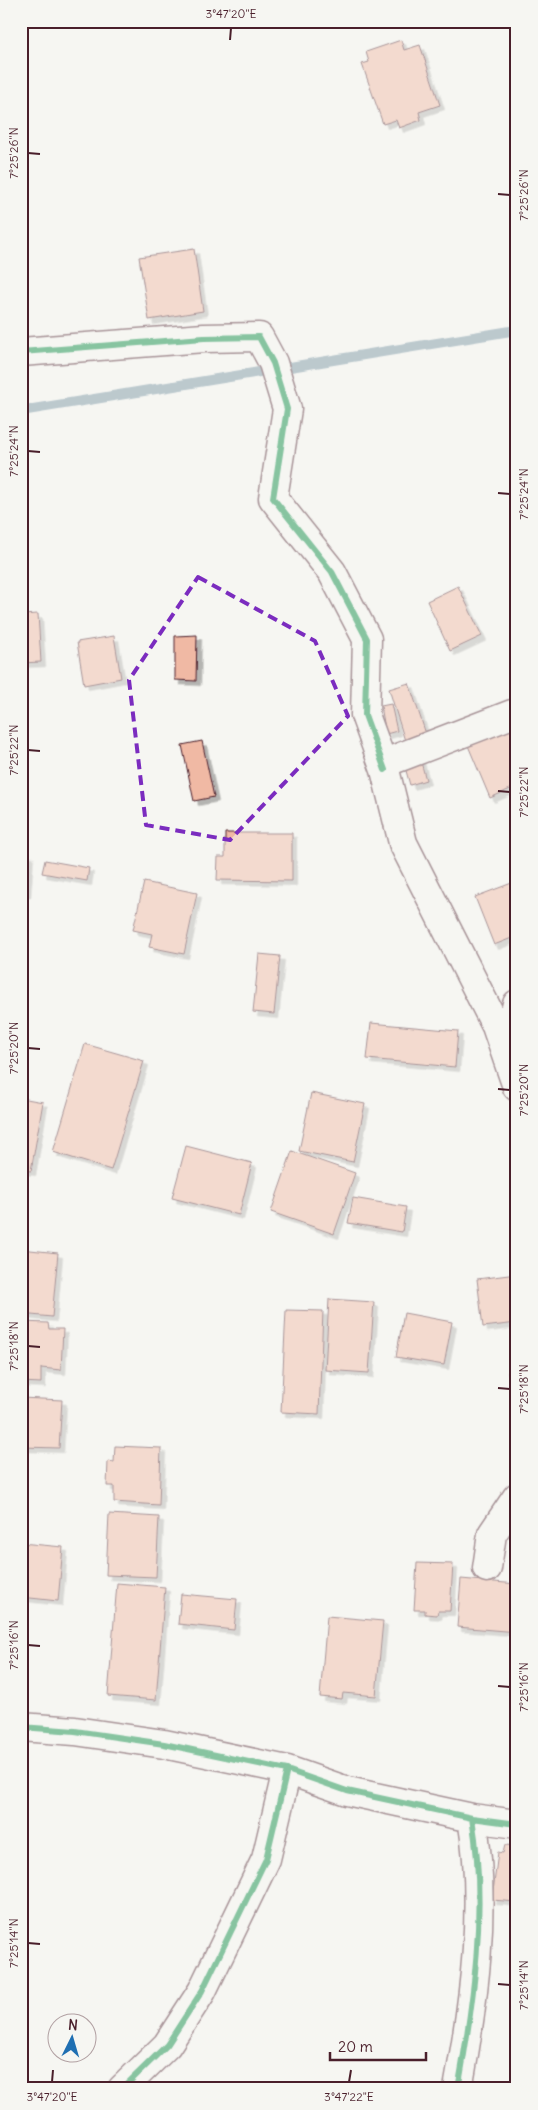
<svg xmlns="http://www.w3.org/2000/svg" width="538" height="2110" viewBox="0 0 538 2110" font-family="Delius,sans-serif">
<defs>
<filter id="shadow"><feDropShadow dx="4.5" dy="4.5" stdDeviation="0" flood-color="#0004"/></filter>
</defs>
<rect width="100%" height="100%" fill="#f6f6f2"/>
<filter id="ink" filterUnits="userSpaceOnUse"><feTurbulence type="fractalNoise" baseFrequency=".02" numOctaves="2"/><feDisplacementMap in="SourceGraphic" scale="10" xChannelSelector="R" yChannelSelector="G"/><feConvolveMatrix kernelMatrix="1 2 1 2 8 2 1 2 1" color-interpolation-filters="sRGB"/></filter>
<g filter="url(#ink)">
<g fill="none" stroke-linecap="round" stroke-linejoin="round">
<path stroke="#7492a1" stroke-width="10" d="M 21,411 L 517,330"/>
</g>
<path fill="#f0b9a4" stroke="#4a1f2b" filter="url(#shadow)" d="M 401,40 L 404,50 L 420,45 L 440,105 L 419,112 L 421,120 L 399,128 L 396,120 L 383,124 L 362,64 L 369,62 L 366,52 Z
M 194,249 L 203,311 L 149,320 L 139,257 Z
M 458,586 L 482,636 L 450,651 L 427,601 Z
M 38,614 L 41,662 L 21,663 L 21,615 Z
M 197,635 L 196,681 L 175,680 L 175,636 Z
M 114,636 L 121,678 L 84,685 L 77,642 Z
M 409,683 L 426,734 L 405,741 L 389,689 Z
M 391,704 L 397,731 L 386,734 L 381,706 Z
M 517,719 L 517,786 L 490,798 L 464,736 Z
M 202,741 L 214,797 L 194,801 L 182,745 Z
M 419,755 L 426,780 L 410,785 L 403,760 Z
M 225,833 L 292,833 L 292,881 L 217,880 L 218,857 L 225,857 Z
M 21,853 L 29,853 L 26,893 L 21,893 Z
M 45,860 L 89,868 L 87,881 L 42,873 Z
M 517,881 L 517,936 L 494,945 L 475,897 Z
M 144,882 L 197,893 L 184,954 L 149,947 L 152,934 L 133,930 Z
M 259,954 L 280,956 L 274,1014 L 253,1012 Z
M 371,1023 L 458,1031 L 455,1067 L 367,1059 Z
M 85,1044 L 144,1061 L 111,1170 L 53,1152 Z
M 311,1093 L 365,1104 L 353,1162 L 299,1151 Z
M 21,1098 L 43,1102 L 31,1171 L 21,1170 Z
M 186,1146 L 252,1163 L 239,1215 L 172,1198 Z
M 292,1151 L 355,1173 L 334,1234 L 271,1212 Z
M 353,1198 L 406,1207 L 402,1232 L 348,1223 Z
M 21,1249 L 58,1253 L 52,1317 L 21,1314 Z
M 517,1274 L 517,1323 L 483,1327 L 477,1279 Z
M 329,1299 L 374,1302 L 369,1373 L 325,1370 Z
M 286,1310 L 323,1311 L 319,1414 L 281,1412 Z
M 404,1313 L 452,1322 L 444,1365 L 396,1357 Z
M 21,1322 L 48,1323 L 49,1329 L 63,1329 L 61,1370 L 41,1368 L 41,1383 L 21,1382 Z
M 517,1370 L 517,1422 L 508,1372 Z
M 21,1398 L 62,1400 L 59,1448 L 21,1447 Z
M 115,1446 L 161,1448 L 159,1505 L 114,1502 L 114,1486 L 107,1486 L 108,1461 L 114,1462 Z
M 109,1514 L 159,1517 L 156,1577 L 106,1575 Z
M 21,1543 L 63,1547 L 58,1601 L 21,1597 Z
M 417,1563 L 453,1564 L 450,1611 L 438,1611 L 437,1615 L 425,1614 L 425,1610 L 414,1610 Z
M 461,1579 L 517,1584 L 517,1632 L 457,1627 Z
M 117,1583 L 165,1587 L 156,1700 L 108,1696 Z
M 181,1594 L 237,1599 L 234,1630 L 178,1624 Z
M 327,1616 L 383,1621 L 376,1696 L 343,1693 L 342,1699 L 320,1697 Z
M 505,1845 L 517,1846 L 517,1902 L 492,1900 L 498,1852 L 503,1853 Z"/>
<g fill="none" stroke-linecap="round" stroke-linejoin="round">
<g stroke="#4a1f2b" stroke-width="31">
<path id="minor" d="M 21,352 L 204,338 L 259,337 L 273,363 L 287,409 L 273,498 L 332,572 L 367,639 L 365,715 L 385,770
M 512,714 L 395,759 L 387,763 L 385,770 L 403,843 L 496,1026 L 517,1087
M 505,1052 L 517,1004
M 487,1568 L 492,1534 L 517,1497
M 21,1727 L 75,1731 L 164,1744 L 287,1770 L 347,1791 L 472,1818 L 517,1824
M 122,2089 L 167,2045 L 202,1991 L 266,1859 L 287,1770
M 458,2089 C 474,2000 487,1907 472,1818"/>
</g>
<use href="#minor" stroke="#f6f6f2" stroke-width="28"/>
<g stroke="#f6f6f2" stroke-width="9">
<path id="cycleway" d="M 21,352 L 204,338 L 259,337 L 273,363 L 287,409 L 273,498 L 332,572 L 367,639 L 365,715 L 385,770
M 21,1727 L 75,1731 L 164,1744 L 287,1770 L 347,1791 L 472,1818 L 517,1824
M 122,2089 L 167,2045 L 202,1991 L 266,1859 L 287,1770
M 458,2089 C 474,2000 487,1907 472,1818"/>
</g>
<use href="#cycleway" stroke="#00873e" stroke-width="6"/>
</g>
</g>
<path d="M0 0H538V2110H0ZM 198,577 L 315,641 L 348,716 L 230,840 L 146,825 L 129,680 Z" fill="#f6f6f2" fill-opacity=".55" fill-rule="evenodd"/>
<path fill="none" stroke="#7b2cbf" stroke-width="4" stroke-dasharray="10 6" stroke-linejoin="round" d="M 198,577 L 315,641 L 348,716 L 230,840 L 146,825 L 129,680 Z"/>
<path fill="none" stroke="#4a1f2b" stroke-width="2" d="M 230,40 L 231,28M 28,153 L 40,154M 498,194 L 510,195M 28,451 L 40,452M 498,493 L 510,494M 28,750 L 40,751M 498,791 L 510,792M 28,1048 L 40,1049M 498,1089 L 510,1090M 28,1346 L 40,1347M 498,1388 L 510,1389M 28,1645 L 40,1646M 498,1686 L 510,1687M 28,1943 L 40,1944M 498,1984 L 510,1985M 52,2082 L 53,2070M 349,2082 L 351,2070"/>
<rect width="538" height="2110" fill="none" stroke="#f6f6f2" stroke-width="55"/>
<g transform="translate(72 2038) rotate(5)"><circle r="24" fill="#f6f6f2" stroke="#b1a0a2"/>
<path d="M0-4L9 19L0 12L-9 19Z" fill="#1f6fb2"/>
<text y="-8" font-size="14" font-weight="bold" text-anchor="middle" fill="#4a1f2b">N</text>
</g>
<path d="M330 2052v8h96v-8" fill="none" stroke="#4a1f2b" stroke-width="2.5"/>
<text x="338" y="2052" font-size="15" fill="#4a1f2b" stroke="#f6f6f2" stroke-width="4" paint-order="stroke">20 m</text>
<rect x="28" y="28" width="482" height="2054" fill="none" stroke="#4a1f2b" stroke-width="2"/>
<g font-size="12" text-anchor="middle" fill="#4a1f2b">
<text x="231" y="18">3°47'20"E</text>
<text transform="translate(14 153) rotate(-90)" y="4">7°25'26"N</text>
<text transform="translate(524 195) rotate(-90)" y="4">7°25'26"N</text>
<text transform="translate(14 451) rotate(-90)" y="4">7°25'24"N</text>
<text transform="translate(524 494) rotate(-90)" y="4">7°25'24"N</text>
<text transform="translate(14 750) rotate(-90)" y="4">7°25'22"N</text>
<text transform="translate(524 792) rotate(-90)" y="4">7°25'22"N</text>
<text transform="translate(14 1048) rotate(-90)" y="4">7°25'20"N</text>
<text transform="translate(524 1090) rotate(-90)" y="4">7°25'20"N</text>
<text transform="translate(14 1346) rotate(-90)" y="4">7°25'18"N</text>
<text transform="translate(524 1389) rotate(-90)" y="4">7°25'18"N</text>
<text transform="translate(14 1645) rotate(-90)" y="4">7°25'16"N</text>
<text transform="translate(524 1687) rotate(-90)" y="4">7°25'16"N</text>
<text transform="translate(14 1943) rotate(-90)" y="4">7°25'14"N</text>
<text transform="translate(524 1985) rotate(-90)" y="4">7°25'14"N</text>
<text x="52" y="2101">3°47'20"E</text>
<text x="349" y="2101">3°47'22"E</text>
</g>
</svg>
